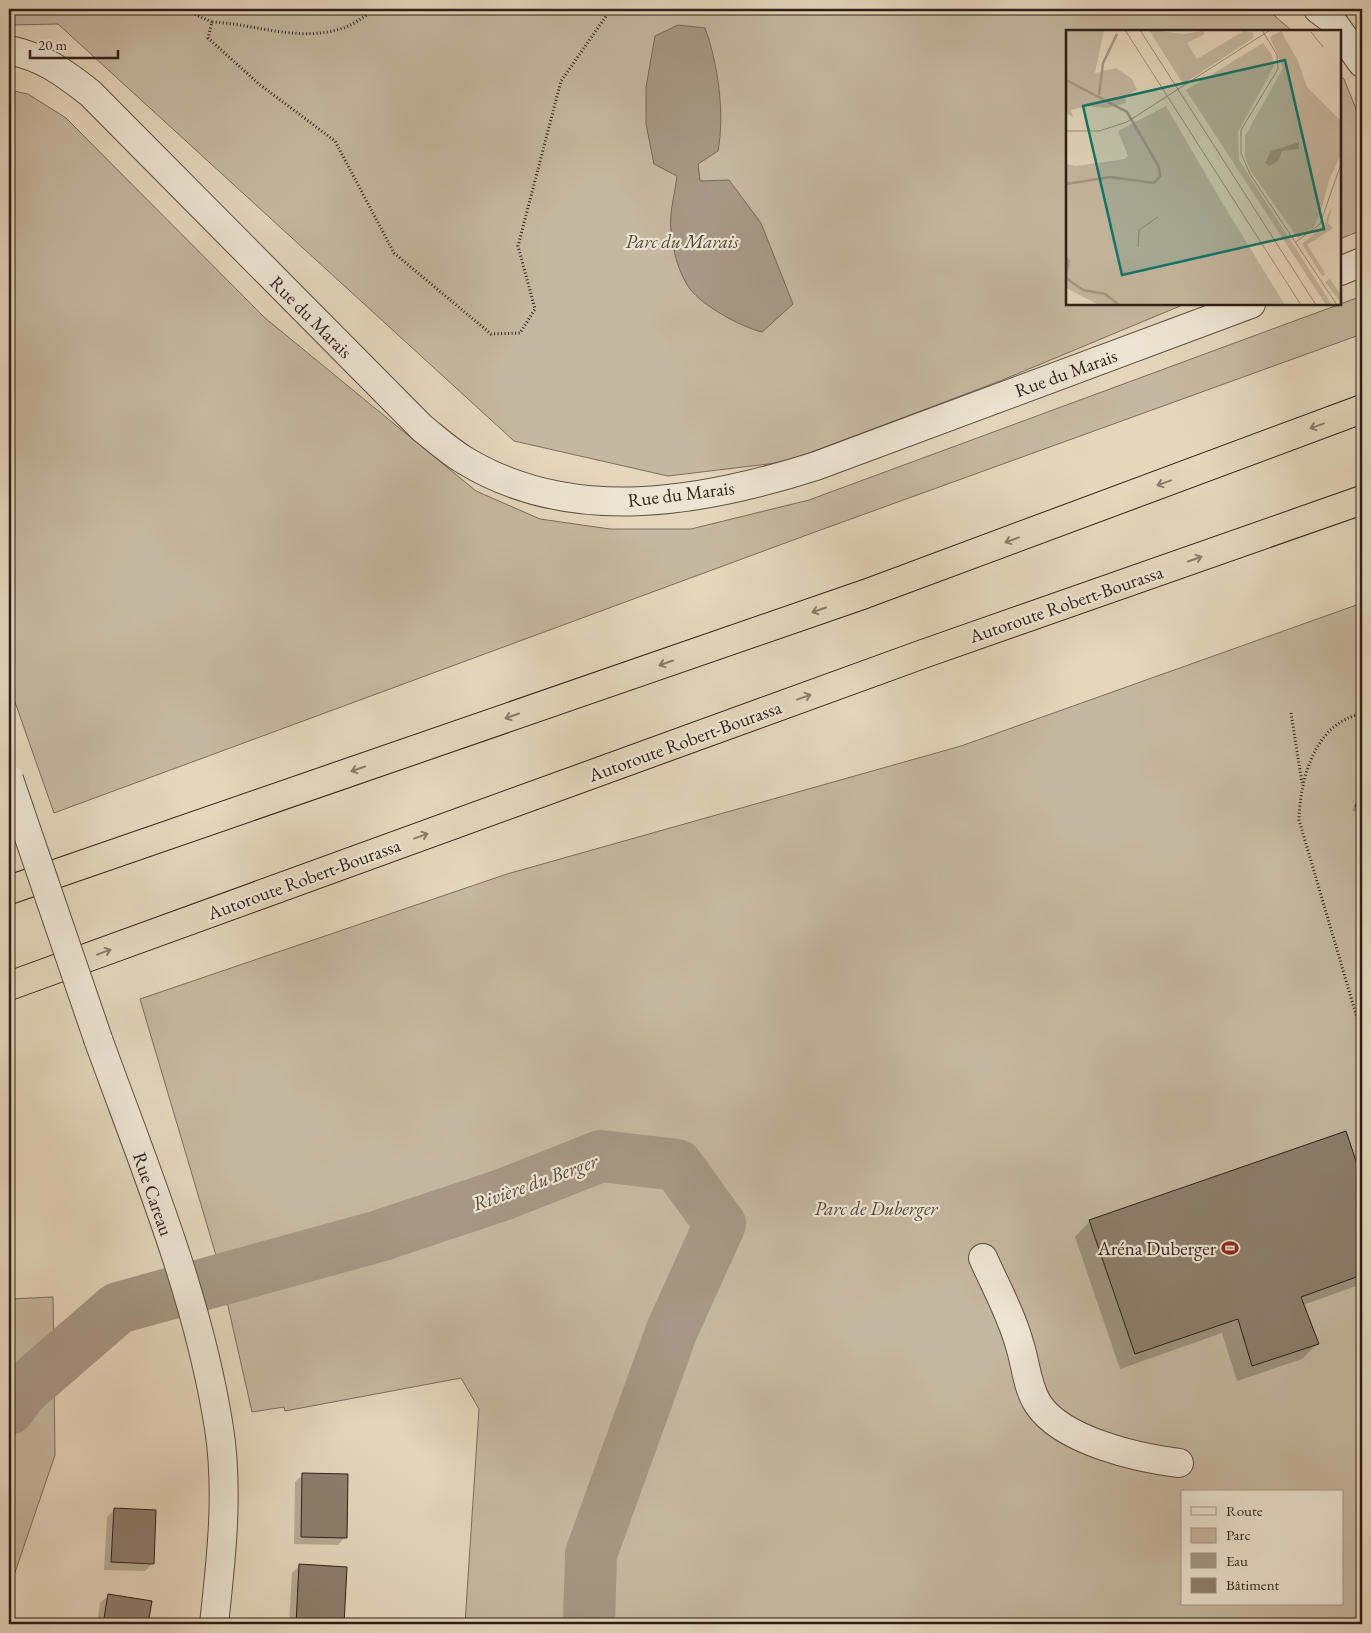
<svg xmlns="http://www.w3.org/2000/svg" width="1371" height="1633" viewBox="0 0 1371 1633" font-family="'EB Garamond',serif">
<rect width="100%" height="100%" fill="#e4d7bc"/>
<filter id="stains"><feTurbulence type="fractalNoise" baseFrequency=".004" numOctaves="4"/><feColorMatrix values="0 0 0 0 .2 0 0 0 0 .09 0 0 0 0 .02 0 0 0 .5 -.17"/></filter>
<radialGradient id="worn" r=".72"><stop offset=".6" stop-color="#630" stop-opacity="0"/><stop offset="1" stop-color="#630" stop-opacity=".3"/></radialGradient>
<path fill="#c5b8a0" stroke="#7a6c5c" fill-rule="evenodd" d="M 9,9 L 1267,9 L 1292,31 L 1067,31 L 1067,304 L 1185,304 L 1000,381 L 785,462 L 668,476 L 514,441 L 58,24 L 9,25 Z
M 1340,76 L 1344,79 L 1362,124 L 1362,230 L 1340,239 Z
M 9,90 L 28,94 L 66,118 L 265,318 L 476,491 L 540,519 L 610,529 L 691,529 L 809,500 L 1362,296 L 1362,334 L 815,532 L 54,813 L 9,685 Z
M 1362,603 L 1362,1624 L 465,1624 L 479,1409 L 461,1378 L 285,1411 L 284,1407 L 252,1412 L 218,1262 L 140,999 L 507,874 L 961,746 ZM 1182,1492 L 1342,1492 L 1342,1604 L 1182,1604 Z
M 53,1297 L 55,1455 L 9,1590 L 9,1299 Z"/>
<path fill="#a69884" stroke="#766858" d="M 678,25 L 705,28 C 718,63 725,114 718,151 L 698,164 L 700,181 L 729,180 L 761,223 L 793,304 L 762,332 C 741,327 703,306 690,289 C 679,274 672,249 671,230 C 669,213 675,193 677,176 L 654,164 L 646,124 L 646,87 L 655,36 Z"/>
<path fill="#0003" d="M 1362,795 L 1362,808 L 1358,813 L 1352,810 Z
M 1345,1132 L 1362,1183 L 1362,1284 L 1303,1305 L 1317,1344 L 1302,1359 L 1237,1381 L 1222,1333 L 1120,1369 L 1075,1237 L 1090,1221 Z
M 303,1474 L 345,1537 L 338,1545 L 294,1544 L 295,1482 Z
M 115,1509 L 153,1563 L 145,1571 L 104,1570 L 107,1517 Z
M 299,1566 L 345,1568 L 342,1624 L 289,1624 L 292,1573 Z
M 108,1596 L 150,1602 L 147,1624 L 97,1624 L 100,1603 Z"/>
<g fill="none" stroke-linecap="round" stroke-linejoin="round">
<path stroke="#a69884" stroke-width="52" d="M 9,1409 L 22,1391 L 118,1308 L 379,1236 L 502,1195 L 601,1156 L 677,1165 L 720,1224 L 672,1330 L 591,1554 L 589,1624"/>
</g>
<path fill="#8d7f6d" stroke="#2e1f17" d="M 1362,793 L 1362,810 L 1355,806 Z
M 1346,1131 L 1362,1179 L 1362,1275 L 1301,1297 L 1319,1344 L 1252,1366 L 1238,1319 L 1135,1354 L 1089,1220 Z
M 302,1473 L 348,1474 L 347,1538 L 301,1537 Z
M 114,1508 L 156,1510 L 154,1564 L 111,1562 Z
M 299,1564 L 347,1567 L 344,1624 L 296,1624 Z
M 108,1594 L 152,1601 L 148,1624 L 103,1624 Z"/>
<g fill="none" stroke-linecap="round" stroke-linejoin="round">
<g stroke="#5c4d40" stroke-width="30">
<path id="minor" d="M 1318,9 L 1330,18 L 1362,63
M 9,50 C 43,57 63,72 90,93 L 422,428 C 436,439 449,451 464,460 C 572,526 703,502 816,466 L 1251,304
M 1340,271 L 1362,262
M 98,1039 C 144,1166 198,1294 219,1428 C 229,1492 221,1561 214,1624
M 983,1258 C 996,1287 1012,1316 1020,1346 C 1026,1365 1027,1387 1038,1404 C 1062,1441 1138,1458 1179,1463"/>
</g>
<g stroke="#2e1f17" stroke-width="30">
<path id="highway" d="M 9,890 L 865,594 L 1362,409
M 9,986 L 923,654 L 1362,500"/>
</g>
<path stroke="#2e1f17" stroke-width="3" stroke-dasharray="1 2.5" stroke-linecap="butt" d="M 182,9 L 212,22
M 367,9 L 367,15 C 359,20 349,27 340,29 C 297,42 255,24 212,22 L 208,38 L 259,84 L 335,141 L 394,253 L 491,334 L 520,333 L 535,309 L 518,246 L 561,81 L 611,9
M 1291,713 L 1302,783
M 1362,714 C 1315,722 1300,779 1299,820 L 1362,1035"/>
<use href="#minor" stroke="#ede5d3" stroke-width="28"/>
<use href="#highway" stroke="#e4d7bc" stroke-width="28"/>
<g stroke="#5c4d40" stroke-width="30" stroke-linecap="butt">
<path id="minor-bridge" d="M 9,779 L 98,1039"/>
</g>
<use href="#minor-bridge" stroke="#ede5d3" stroke-width="28"/>
</g>
<defs><path id="oneway-shaft" d="M-6 0H5M1.5-3L5.5 0L1.5 3" fill="none" stroke-width="1.6" stroke-linecap="round" stroke-linejoin="round" transform="scale(1.25)"/></defs>
<g stroke="#897b6a">
<use href="#oneway-shaft" transform="translate(1317 426) rotate(160)"/>
<use href="#oneway-shaft" transform="translate(1164 483) rotate(160)"/>
<use href="#oneway-shaft" transform="translate(1012 540) rotate(160)"/>
<use href="#oneway-shaft" transform="translate(1195 559) rotate(-19)"/>
<use href="#oneway-shaft" transform="translate(819 610) rotate(161)"/>
<use href="#oneway-shaft" transform="translate(666 663) rotate(161)"/>
<use href="#oneway-shaft" transform="translate(804 697) rotate(-20)"/>
<use href="#oneway-shaft" transform="translate(512 716) rotate(161)"/>
<use href="#oneway-shaft" transform="translate(358 769) rotate(161)"/>
<use href="#oneway-shaft" transform="translate(421 836) rotate(-20)"/>
<use href="#oneway-shaft" transform="translate(104 952) rotate(-20)"/>
</g>
<defs>
<g id="stadium-bare" transform="scale(1.35)"><path d="M0-5a6.5 5 0 1 0 0 10a6.5 5 0 1 0 0-10ZM-3.5-1.8h7v3.6h-7Z" fill="#8f2418" stroke="#ede5d3" stroke-width="2.5" paint-order="stroke"/></g>
</defs>
<g fill-rule="evenodd">
<use href="#stadium-bare" x="1230" y="1248"/>
</g>
<g text-anchor="middle" dominant-baseline="central" stroke-width="4.5" stroke-linejoin="round" paint-order="stroke">
<g font-size="19" font-style="italic" fill="#544539" stroke="#ede5d3">
<text x="682" y="241">Parc du Marais</text>
<text x="876" y="1208">Parc de Duberger</text>
</g>
<g font-size="19" fill="#2e1f17" stroke="#ede5d3">
<text transform="translate(311 317) rotate(45)">Rue du Marais</text>
<text transform="translate(1066 373) rotate(-20)">Rue du Marais</text>
<text transform="translate(681 494) rotate(-7)">Rue du Marais</text>
<text transform="translate(1066 604) rotate(-19)">Autoroute Robert-Bourassa</text>
<text transform="translate(685 741) rotate(-20)">Autoroute Robert-Bourassa</text>
<text transform="translate(304 879) rotate(-20)">Autoroute Robert-Bourassa</text>
<text transform="translate(153 1194) rotate(71)">Rue Careau</text>
</g>
<g font-size="19" fill="#2e1f17" stroke="#ede5d3" text-anchor="end">
<text x="1216" y="1248">Aréna Duberger</text>
</g>
<g font-size="20" font-style="italic" fill="#58493d" stroke="#ede5d3">
<text transform="translate(535 1182) rotate(-20)">Rivière du Berger</text>
</g>
</g>
<g transform="translate(1066 30)">
<rect width="275" height="275" fill="#e4d7bc"/>
<path d="M 0,0 L 38,0 L 29,43 L 50,38 L 66,49 L 71,60 L 59,66 L 60,73 L 41,78 L 20,76 L 5,80 L 7,87 L 0,83 ZM 83,0 L 118,4 L 137,1 L 139,4 L 121,13 L 131,29 L 178,1 L 188,3 L 186,9 L 117,54 ZM 215,1 L 232,31 L 241,57 L 275,91 L 275,124 L 263,150 L 254,185 L 247,198 L 232,208 L 184,140 L 179,126 L 179,106 L 217,38 L 204,7 ZM 197,13 L 206,25 L 208,36 L 172,102 L 173,130 L 266,275 L 260,275 L 120,60 ZM 100,76 L 154,169 L 219,275 L 33,275 L 0,258 L 0,134 L 10,136 L 59,129 L 62,126 L 52,101 ZM 266,176 L 262,193 L 267,198 L 241,215 L 258,241 L 259,245 L 256,246 L 236,214 L 257,196 ZM 264,249 L 275,265 L 275,273 L 259,252 Z" fill="#c5b8a0"/>
<path d="M 233,112 L 233,119 L 216,121 L 213,130 L 204,136 L 199,133 L 205,121 Z" fill="#a69884"/>
<path fill="none" stroke="#a69884" stroke-width="2.5" d="M 0,50 L 61,82 L 93,137 L 94,146 L 88,153 L 44,147 L 0,154M 33,65 L 37,33 L 51,4M 0,228 L 3,231 L 0,244M 0,248 L 17,260 L 39,264 L 53,275"/>
<path fill="none" stroke="#9b8d7a" stroke-width="1" d="M 59,0 L 235,275M 74,0 L 250,275M 196,0 L 211,25 L 212,39 L 175,100 L 175,123 L 184,144 L 271,275M 245,2 L 257,17M 0,101 L 33,101 L 61,92 L 204,0M 230,212 L 254,194 L 275,134M 72,217 L 73,200 L 92,187"/>
<path fill="#0f766e" fill-opacity="0.15" stroke="#0f766e" stroke-width="2.5" d="M 219,30 L 258,199 L 56,245 L 17,76 Z"/>
<rect width="275" height="275" fill="none" stroke="#2e1f17" stroke-width="2.5"/>
</g>
<rect width="1371" height="1633" fill="none" stroke="#e4d7bc" stroke-width="30"/>
<rect x="10" y="10" width="1351" height="1613" fill="none" stroke="#2e1f17" stroke-width="2.5"/>
<rect x="15" y="15" width="1341" height="1603" fill="none" stroke="#2e1f17"/>
<rect x="1181" y="1490" width="162" height="115" fill="#ede5d3" stroke="#a19688"/>
<rect x="1191" y="1507" width="25" height="8" fill="#ede5d3" stroke="#a19688"/>
<text x="1226" y="1516" font-size="15" fill="#2e1f17">Route</text>
<rect x="1191" y="1528" width="25" height="15" fill="#c5b8a0" stroke="#a19688"/>
<text x="1226" y="1540" font-size="15" fill="#2e1f17">Parc</text>
<rect x="1191" y="1553" width="25" height="15" fill="#a69884" stroke="#a19688"/>
<text x="1226" y="1566" font-size="15" fill="#2e1f17">Eau</text>
<rect x="1191" y="1578" width="25" height="15" fill="#8d7f6d" stroke="#a19688"/>
<text x="1226" y="1590" font-size="15" fill="#2e1f17">Bâtiment</text>
<path d="M30 50v8h88v-8" fill="none" stroke="#2e1f17" stroke-width="2.5"/>
<text x="38" y="50" font-size="15" fill="#2e1f17" stroke="#ede5d3" stroke-width="4" paint-order="stroke">20 m</text>
<rect width="100%" height="100%" filter="url(#stains)"/>
<rect width="100%" height="100%" fill="url(#worn)"/>
</svg>
